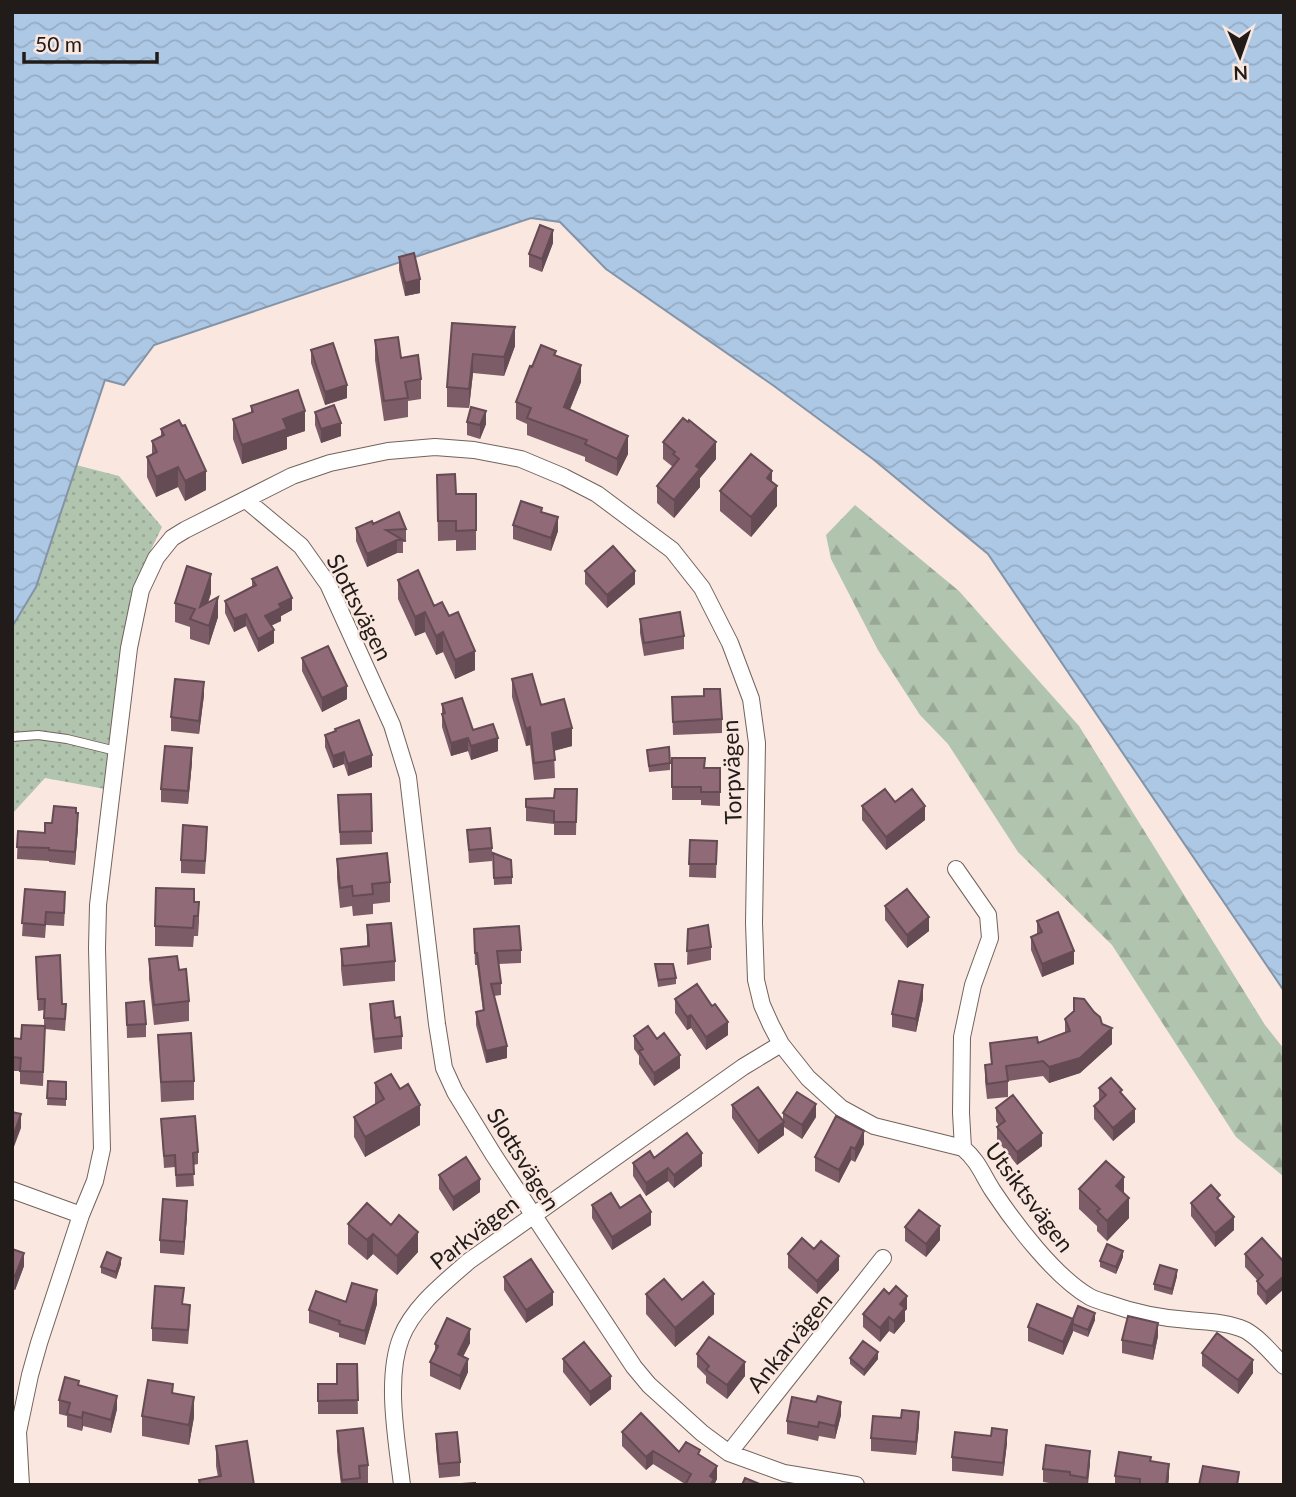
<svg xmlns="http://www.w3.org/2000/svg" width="1296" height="1497" viewBox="0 0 1296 1497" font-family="Lato,sans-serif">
<defs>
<pattern id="grass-dots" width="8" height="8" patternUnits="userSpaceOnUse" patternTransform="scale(1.75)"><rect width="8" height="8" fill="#b1c4ae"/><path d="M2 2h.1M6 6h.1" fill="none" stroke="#98a895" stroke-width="1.8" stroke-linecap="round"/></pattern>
<pattern id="forest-firs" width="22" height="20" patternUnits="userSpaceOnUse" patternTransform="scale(1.75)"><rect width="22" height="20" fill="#b1c4ae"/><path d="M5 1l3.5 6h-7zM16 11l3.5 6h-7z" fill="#98a895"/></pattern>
<pattern id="water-waves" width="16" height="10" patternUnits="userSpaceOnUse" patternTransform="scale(1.75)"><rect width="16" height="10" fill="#adc8e5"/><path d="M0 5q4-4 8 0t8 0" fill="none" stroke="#95abc4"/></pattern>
</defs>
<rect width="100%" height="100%" fill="#f9e7e0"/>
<path fill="url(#grass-dots)" d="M 76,465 L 119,476 L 162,527 L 144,564 L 132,604 L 105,789 L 45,778 L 12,814 L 12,627 L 36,587 Z"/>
<path fill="url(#forest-firs)" d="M 855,505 L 959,591 L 1079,726 L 1265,1025 L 1284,1049 L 1284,1177 L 1236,1137 L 1112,945 L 1018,852 L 948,744 L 920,715 L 878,650 L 831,559 L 826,535 Z"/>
<path fill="url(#water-waves)" stroke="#8394a8" stroke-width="2" d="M 12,12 L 1284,12 L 1284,991 L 988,554 L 873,459 L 774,386 L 606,269 L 560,222 L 531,218 L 154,345 L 124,385 L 105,380 L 36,587 L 12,627 Z"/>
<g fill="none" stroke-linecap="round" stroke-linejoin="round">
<g stroke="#72635c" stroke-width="10">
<path id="lane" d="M 12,737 L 38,735 L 67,739 L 116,751"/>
</g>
<g stroke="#72635c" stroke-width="18">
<path id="street" d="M 246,500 L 301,546 L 328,584 L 392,725 L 408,777 L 437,1024 L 444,1068 L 455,1092 L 493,1154 L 634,1367 L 649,1385 L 702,1433 L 729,1453 L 784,1473 L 856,1485
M 956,869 L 988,915 L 990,938 L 973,985 L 962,1037 L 961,1113 L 963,1148 C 979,1162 982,1174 993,1191 C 1015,1224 1055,1277 1090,1297 C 1096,1300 1103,1302 1110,1304 C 1135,1313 1160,1318 1188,1320 C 1207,1322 1227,1322 1245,1330 C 1260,1338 1272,1354 1284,1366
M 12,1190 L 81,1215
M 729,1453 L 883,1258
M 21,1485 L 18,1432 L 30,1375 L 39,1343 L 81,1215 L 95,1181 L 102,1149 L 97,948 L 98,905 L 129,648 L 141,590 L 156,558 L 172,538 L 185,530 L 292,476 L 330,463 L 388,451 L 435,447 L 474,450 L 521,459 L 564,477 L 597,494 L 672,550 L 702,588 L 730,643 L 751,699 L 757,743 L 754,923 L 756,980 L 762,1005 L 771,1025 L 781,1044 L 808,1078 L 841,1108 L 874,1126 L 963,1148
M 402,1485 C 397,1442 385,1379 401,1338 C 413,1307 444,1283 469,1261 L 743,1067 L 781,1044"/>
</g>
<use href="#lane" stroke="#fff" stroke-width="8"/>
<use href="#street" stroke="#fff" stroke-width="16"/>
</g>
<path fill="#7c5c66" d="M 553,243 L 542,272 L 529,267 L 529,254 Z
M 399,257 L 420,293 L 405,296 L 399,270 Z
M 452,323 L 515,346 L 504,376 L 473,373 L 469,408 L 447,407 L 447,387 Z
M 375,340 L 401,358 L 421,379 L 421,399 L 408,401 L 408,417 L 384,421 L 375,360 Z
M 311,350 L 347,398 L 325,405 L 311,363 Z
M 556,356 L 581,382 L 570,409 L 628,454 L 617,476 L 585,461 L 585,457 L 527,435 L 527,424 L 516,419 L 516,402 L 532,367 Z
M 251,406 L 305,431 L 287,437 L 287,449 L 242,464 L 233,439 L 233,419 L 251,413 Z
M 315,412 L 341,436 L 321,443 L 315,425 Z
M 467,422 L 486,424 L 480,439 L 467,435 Z
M 161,429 L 206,490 L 185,501 L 178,487 L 156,497 L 147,477 L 147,457 L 152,455 L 152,441 L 161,437 Z
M 663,442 L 716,459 L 700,478 L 700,487 L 674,518 L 657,503 L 657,486 L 673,467 L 663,459 Z
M 437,475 L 456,494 L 476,494 L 476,550 L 456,551 L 456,540 L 438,541 Z
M 772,482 L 777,506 L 751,537 L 720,511 L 720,491 Z
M 373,524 L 406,529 L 406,542 L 403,542 L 403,553 L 397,553 L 367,567 L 356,541 L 356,528 Z
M 513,525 L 558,531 L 551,551 L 513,539 Z
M 585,571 L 635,584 L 607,608 L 585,584 Z
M 252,579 L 292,610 L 281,616 L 281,621 L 271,626 L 274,643 L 258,652 L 246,626 L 234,632 L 225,613 L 225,601 L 252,587 Z
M 398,580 L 434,606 L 475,670 L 455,679 L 443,652 L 436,655 L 425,632 L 415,636 L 398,599 Z
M 211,593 L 208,603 L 218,617 L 209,645 L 190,639 L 190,627 L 175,622 L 175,603 Z
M 640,619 L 684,636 L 684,649 L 644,656 L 640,633 Z
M 302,658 L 347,699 L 322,712 L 302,671 Z
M 512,679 L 541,705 L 572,746 L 554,751 L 555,778 L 534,780 L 530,745 L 526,746 L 512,697 Z
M 204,695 L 199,734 L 171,731 L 171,717 Z
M 672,697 L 722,719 L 722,733 L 673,735 Z
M 442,704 L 473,730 L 498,751 L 471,760 L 468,751 L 451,756 L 442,727 Z
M 335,729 L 372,767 L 348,776 L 344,764 L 333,768 L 325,747 L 325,735 L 335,731 Z
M 647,750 L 670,763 L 670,770 L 649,772 Z
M 672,758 L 704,768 L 720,768 L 720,806 L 701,805 L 701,800 L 672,800 Z
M 192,762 L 188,804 L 161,802 L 161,789 Z
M 577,789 L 576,835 L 554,835 L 554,824 L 526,821 L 526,799 L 554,798 Z
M 371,794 L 372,844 L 340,845 L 338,795 Z
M 895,802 L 925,820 L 886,850 L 862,820 L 862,806 Z
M 76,813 L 78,826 L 75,865 L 49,862 L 49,861 L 17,859 L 18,831 L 45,833 L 52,823 Z
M 467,830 L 492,848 L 492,861 L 469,863 Z
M 207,840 L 205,874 L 181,873 L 181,860 Z
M 690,840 L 717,841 L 716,878 L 689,877 Z
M 493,853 L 512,877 L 512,884 L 494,885 Z
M 337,859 L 390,882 L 390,902 L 373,904 L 373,914 L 353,916 L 352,906 L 340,908 L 337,878 Z
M 25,889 L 65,906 L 64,926 L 46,925 L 45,938 L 22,936 Z
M 194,902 L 199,902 L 199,922 L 198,936 L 194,936 L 193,947 L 155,946 L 155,926 Z
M 885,906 L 929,931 L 907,948 L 885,920 Z
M 1037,921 L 1074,964 L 1042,977 L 1031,950 L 1031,937 L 1037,934 Z
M 367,925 L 395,961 L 395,981 L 343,986 L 341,969 L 341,949 L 367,946 Z
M 474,929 L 521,950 L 521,963 L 498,964 L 501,983 L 501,995 L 494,996 L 507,1058 L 486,1063 L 476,1025 L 476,1012 L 483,1011 L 477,965 L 475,965 Z
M 688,929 L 711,947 L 711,960 L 687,965 Z
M 36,957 L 62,1004 L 66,1016 L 65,1031 L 45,1029 L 43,1086 L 20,1084 L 20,1071 L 12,1071 L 12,1038 L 21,1039 L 44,1026 L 44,1010 L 38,1011 Z
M 149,959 L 189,1001 L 189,1021 L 154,1025 L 149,979 Z
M 655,964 L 676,978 L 676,984 L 658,987 Z
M 675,999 L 728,1035 L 706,1050 L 691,1028 L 687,1030 L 675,1013 Z
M 923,999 L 916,1032 L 892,1027 L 892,1014 Z
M 126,1003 L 146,1024 L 146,1037 L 127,1038 Z
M 370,1004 L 395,1018 L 402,1036 L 402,1049 L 374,1053 L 370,1018 Z
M 1065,1019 L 1102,1024 L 1112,1044 L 1080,1073 L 1049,1083 L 1043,1076 L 1008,1081 L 1008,1097 L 987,1099 L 985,1081 L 985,1065 L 991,1064 L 990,1043 L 1038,1043 L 1065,1032 Z
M 158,1035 L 194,1081 L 194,1100 L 161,1102 Z
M 634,1036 L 657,1039 L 680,1068 L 654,1086 L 639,1064 L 639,1056 L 634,1049 Z
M 48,1081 L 66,1082 L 66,1106 L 47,1105 Z
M 375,1083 L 400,1089 L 420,1125 L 365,1157 L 354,1137 L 354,1117 L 376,1104 L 375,1103 Z
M 1099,1088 L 1122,1095 L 1135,1122 L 1113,1141 L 1094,1119 L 1094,1106 L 1099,1101 Z
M 732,1105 L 783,1121 L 783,1113 L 816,1117 L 802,1139 L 784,1127 L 784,1135 L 758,1154 L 732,1118 Z
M 996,1108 L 1042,1146 L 1017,1165 L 997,1140 L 997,1127 L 999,1126 L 996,1121 Z
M 836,1116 L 864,1144 L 855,1162 L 851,1160 L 839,1183 L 815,1171 L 815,1157 Z
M 161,1119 L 198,1152 L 198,1164 L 193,1165 L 194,1186 L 176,1187 L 175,1167 L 164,1168 Z
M 654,1158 L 702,1166 L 674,1188 L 668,1181 L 646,1196 L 633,1176 L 633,1163 Z
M 439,1175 L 480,1192 L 453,1211 L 439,1189 Z
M 1079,1189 L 1124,1193 L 1129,1218 L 1107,1241 L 1097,1231 L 1097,1226 L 1079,1209 Z
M 1220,1201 L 1234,1230 L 1215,1247 L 1191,1216 L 1191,1203 Z
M 592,1205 L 620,1208 L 651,1225 L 612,1250 L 592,1218 Z
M 187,1214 L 184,1255 L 160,1253 L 160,1240 Z
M 348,1224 L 418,1252 L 397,1275 L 373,1254 L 367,1260 L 348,1244 Z
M 905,1227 L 940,1240 L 926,1257 L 905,1241 Z
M 12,1249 L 24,1266 L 15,1290 L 12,1289 Z
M 814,1249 L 839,1270 L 817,1294 L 788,1268 L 788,1254 Z
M 1245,1254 L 1284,1262 L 1266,1305 L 1257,1294 L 1257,1280 L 1245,1267 Z
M 1123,1257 L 1116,1274 L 1100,1267 L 1100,1261 Z
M 121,1264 L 116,1279 L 101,1273 L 101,1267 Z
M 1177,1276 L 1172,1295 L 1154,1290 L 1154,1284 Z
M 504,1277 L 553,1305 L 526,1323 L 504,1290 Z
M 646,1294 L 682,1300 L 714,1314 L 675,1347 L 646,1314 Z
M 377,1304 L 365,1345 L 339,1337 L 339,1333 L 309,1323 L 309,1310 Z
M 907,1309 L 905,1311 L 905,1321 L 894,1334 L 889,1331 L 880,1342 L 863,1327 L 863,1314 Z
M 190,1318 L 188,1344 L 152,1341 L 152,1328 Z
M 1073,1319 L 1095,1320 L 1088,1337 L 1073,1331 L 1063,1355 L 1028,1341 L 1028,1327 Z
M 1158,1336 L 1153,1360 L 1122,1353 L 1122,1340 Z
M 470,1343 L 463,1356 L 468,1372 L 460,1390 L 430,1376 L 430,1362 L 435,1353 L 435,1344 Z
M 1202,1353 L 1253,1373 L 1238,1394 L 1202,1366 Z
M 697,1354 L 745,1376 L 727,1399 L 706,1383 L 706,1376 L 697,1367 Z
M 850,1358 L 878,1359 L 864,1376 L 850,1364 Z
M 563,1359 L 611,1389 L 590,1406 L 563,1372 Z
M 357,1364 L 358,1414 L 318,1414 L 318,1384 L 337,1384 Z
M 79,1385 L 117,1409 L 111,1433 L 83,1426 L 82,1431 L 67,1427 L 67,1416 L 59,1414 L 59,1400 Z
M 173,1394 L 194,1417 L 189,1445 L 142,1436 L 142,1416 Z
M 841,1415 L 835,1439 L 819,1436 L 818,1441 L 787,1434 L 787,1421 Z
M 919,1425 L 916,1455 L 871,1451 L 871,1438 Z
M 337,1431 L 368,1465 L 368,1485 L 341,1485 L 337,1451 Z
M 622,1432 L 679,1452 L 700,1456 L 717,1479 L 714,1485 L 685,1484 L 653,1464 L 646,1470 L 622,1446 Z
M 436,1434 L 460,1462 L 460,1476 L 439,1478 L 436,1447 Z
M 1007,1443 L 1003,1476 L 952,1471 L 952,1457 Z
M 216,1446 L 254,1485 L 199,1485 L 199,1480 L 218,1477 L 216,1466 Z
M 1151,1461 L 1169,1477 L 1168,1485 L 1115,1485 L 1115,1476 Z
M 1090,1464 L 1088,1485 L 1063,1485 L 1043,1482 L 1043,1469 Z"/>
<path fill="#654b53" d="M 553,230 L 553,243 L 542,272 L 542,259 Z
M 420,279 L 420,293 L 405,296 L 405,283 Z
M 515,327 L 515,346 L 504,376 L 504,357 Z
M 473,354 L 473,373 L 469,408 L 469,389 Z
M 581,365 L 581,382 L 564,424 L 564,407 Z
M 347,385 L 347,398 L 325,405 L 325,392 Z
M 305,411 L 305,431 L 287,437 L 287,449 L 242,464 L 242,445 L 283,419 Z
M 486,411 L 486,424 L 480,439 L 480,425 Z
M 341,423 L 341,436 L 321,443 L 321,429 Z
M 628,436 L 628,454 L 617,476 L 617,459 Z
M 716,442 L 716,459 L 700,478 L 700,487 L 674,518 L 674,500 L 696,466 Z
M 178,467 L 178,487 L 156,497 L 156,477 Z
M 206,471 L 206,490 L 185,501 L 185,481 Z
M 772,471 L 772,491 L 767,478 Z
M 777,486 L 777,506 L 751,537 L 751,517 Z
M 558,517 L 558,531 L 551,551 L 551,538 Z
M 397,540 L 397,553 L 367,567 L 367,554 Z
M 635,571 L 635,584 L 607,608 L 607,595 Z
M 211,574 L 211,593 L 201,623 L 200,607 Z
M 218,597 L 218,617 L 209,645 L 209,626 Z
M 292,598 L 292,610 L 281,616 L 281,621 L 265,628 L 265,616 L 279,604 Z
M 425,612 L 425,632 L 415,636 L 415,617 Z
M 246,614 L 246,626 L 234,632 L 234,619 Z
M 274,630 L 274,643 L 258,652 L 258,639 Z
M 443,632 L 443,652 L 436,655 L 436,636 Z
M 475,651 L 475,670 L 455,679 L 455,660 Z
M 204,682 L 204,695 L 199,734 L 199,721 Z
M 347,686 L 347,699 L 322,712 L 322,698 Z
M 530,727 L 530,745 L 526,746 L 526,729 Z
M 572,728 L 572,746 L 552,751 L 552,733 Z
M 468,738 L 468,751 L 451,756 L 451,743 Z
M 498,738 L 498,751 L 471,760 L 471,746 Z
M 192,748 L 192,762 L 188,804 L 188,791 Z
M 344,752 L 344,764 L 333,768 L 333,756 Z
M 372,755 L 372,767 L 348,776 L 348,764 Z
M 925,806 L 925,820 L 886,850 L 886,837 Z
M 78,813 L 78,826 L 75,865 L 75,852 Z
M 929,917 L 929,931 L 907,948 L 907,935 Z
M 1074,951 L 1074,964 L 1042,977 L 1042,964 Z
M 923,985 L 923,999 L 916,1032 L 916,1019 Z
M 691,1015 L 691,1028 L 687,1030 L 687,1017 Z
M 728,1022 L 728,1035 L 706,1050 L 706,1037 Z
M 1112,1028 L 1112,1044 L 1080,1073 L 1049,1083 L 1049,1067 Z
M 507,1046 L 507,1058 L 486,1063 L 486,1051 Z
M 680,1055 L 680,1068 L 654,1086 L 654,1073 Z
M 816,1104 L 816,1117 L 802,1139 L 802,1125 Z
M 420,1105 L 420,1125 L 365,1157 L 365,1137 Z
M 1135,1109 L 1135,1122 L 1113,1141 L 1113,1128 Z
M 21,1114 L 21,1128 L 12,1152 L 12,1139 Z
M 784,1122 L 784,1135 L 758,1154 L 758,1141 Z
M 864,1131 L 864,1144 L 855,1162 L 855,1149 Z
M 1042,1133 L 1042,1146 L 1017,1165 L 1017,1152 Z
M 851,1147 L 851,1160 L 839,1183 L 839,1170 Z
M 702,1153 L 702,1166 L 674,1188 L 674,1175 Z
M 668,1168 L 668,1181 L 646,1196 L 646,1183 Z
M 1124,1177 L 1124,1197 L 1116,1186 Z
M 480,1179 L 480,1192 L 453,1211 L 453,1197 Z
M 1129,1198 L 1129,1218 L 1107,1241 L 1107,1221 Z
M 187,1201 L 187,1214 L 184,1255 L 184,1242 Z
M 651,1212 L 651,1225 L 612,1250 L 612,1237 Z
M 1234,1217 L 1234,1230 L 1215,1247 L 1215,1233 Z
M 940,1226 L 940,1240 L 926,1257 L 926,1244 Z
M 418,1232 L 418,1252 L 397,1275 L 397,1256 Z
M 373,1234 L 373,1254 L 367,1260 L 367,1240 Z
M 1123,1251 L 1123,1257 L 1116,1274 L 1116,1267 Z
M 24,1253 L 24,1266 L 15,1290 L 15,1276 Z
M 839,1256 L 839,1270 L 817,1294 L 817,1281 Z
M 121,1258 L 121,1264 L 116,1279 L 116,1272 Z
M 1177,1270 L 1177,1276 L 1172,1295 L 1172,1289 Z
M 1284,1276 L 1284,1289 L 1266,1305 L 1266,1292 Z
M 377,1290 L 377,1304 L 365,1345 L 365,1331 Z
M 553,1292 L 553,1305 L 526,1323 L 526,1310 Z
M 714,1294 L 714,1314 L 675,1347 L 675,1328 Z
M 907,1296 L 907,1309 L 905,1311 L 905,1321 L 894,1334 L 894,1321 L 900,1304 Z
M 1095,1313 L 1095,1320 L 1088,1337 L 1088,1330 Z
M 889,1317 L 889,1331 L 880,1342 L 880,1328 Z
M 1073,1319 L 1073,1332 L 1063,1355 L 1063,1342 Z
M 1158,1323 L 1158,1336 L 1153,1360 L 1153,1346 Z
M 470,1329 L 470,1343 L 458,1367 L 458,1354 Z
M 878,1352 L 878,1359 L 864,1376 L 864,1370 Z
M 468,1359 L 468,1372 L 460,1390 L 460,1376 Z
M 1253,1360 L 1253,1373 L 1238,1394 L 1238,1380 Z
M 745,1362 L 745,1376 L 727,1399 L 727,1385 Z
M 611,1376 L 611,1389 L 590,1406 L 590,1392 Z
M 117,1396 L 117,1409 L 111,1433 L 111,1420 Z
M 194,1397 L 194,1417 L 189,1445 L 189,1425 Z
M 841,1402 L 841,1415 L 835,1439 L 835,1426 Z
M 83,1412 L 83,1426 L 82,1431 L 82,1418 Z
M 919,1412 L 919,1425 L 916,1455 L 916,1442 Z
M 1007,1430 L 1007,1443 L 1003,1476 L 1003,1463 Z
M 653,1451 L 653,1464 L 646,1470 L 646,1457 Z
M 1090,1451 L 1090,1464 L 1087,1485 L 1087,1478 Z
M 1169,1464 L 1169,1477 L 1168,1485 L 1166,1485 Z
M 717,1466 L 717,1479 L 714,1485 L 710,1485 L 710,1476 Z"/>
<path fill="#906b77" stroke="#654b53" stroke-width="2" d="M 540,225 L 553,230 L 542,259 L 529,254 Z
M 414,253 L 420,279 L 405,283 L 399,257 Z
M 452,323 L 515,327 L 504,357 L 473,354 L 469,389 L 447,387 Z
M 398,337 L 401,358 L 418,355 L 421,379 L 405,382 L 408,398 L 384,401 L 375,340 Z
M 333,343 L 347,385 L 325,392 L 311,350 Z
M 541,345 L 556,351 L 554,355 L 581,365 L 564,407 L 628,436 L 617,459 L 585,444 L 587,440 L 527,418 L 531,408 L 516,402 L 530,366 L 532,367 Z
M 298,390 L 305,411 L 283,419 L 287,429 L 242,445 L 233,419 L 253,412 L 251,406 Z
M 334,405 L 341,423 L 321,429 L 315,412 Z
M 471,407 L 486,411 L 480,425 L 467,422 Z
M 683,418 L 688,422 L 689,420 L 716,442 L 696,466 L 700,469 L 674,500 L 657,486 L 679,459 L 673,454 L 675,452 L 663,442 Z
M 179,420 L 182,426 L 185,425 L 206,471 L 185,481 L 178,467 L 156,477 L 147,457 L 157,452 L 152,441 L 164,435 L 161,429 Z
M 751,454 L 772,471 L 767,478 L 777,486 L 751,517 L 720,491 Z
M 455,474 L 456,494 L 476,494 L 476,530 L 456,531 L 456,521 L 438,521 L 437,475 Z
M 521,501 L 542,508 L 541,512 L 558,517 L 551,538 L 513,525 Z
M 399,512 L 406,529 L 386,530 L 403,540 L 397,540 L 367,554 L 356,528 L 372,521 L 373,524 Z
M 613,546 L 635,571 L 607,595 L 585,571 Z
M 187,566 L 211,574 L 200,607 L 218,597 L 209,626 L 190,619 L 195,609 L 175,603 Z
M 277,567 L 292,598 L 279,604 L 281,608 L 265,616 L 274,630 L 258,639 L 246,614 L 234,619 L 225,601 L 256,585 L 252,579 Z
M 418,570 L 434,606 L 442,602 L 449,616 L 458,612 L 475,651 L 455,660 L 443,632 L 436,636 L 425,612 L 415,617 L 398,580 Z
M 680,612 L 684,636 L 644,643 L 640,619 Z
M 328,646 L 347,686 L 322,698 L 302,658 Z
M 532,674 L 541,705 L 564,699 L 572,728 L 552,733 L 555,760 L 534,763 L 530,727 L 526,729 L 512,679 Z
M 175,679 L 204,682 L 199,721 L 171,717 Z
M 704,689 L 720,689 L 722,719 L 673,722 L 672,697 L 704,696 Z
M 462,698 L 473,730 L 493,724 L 498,738 L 471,746 L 468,738 L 451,743 L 442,714 L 445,713 L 442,704 Z
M 359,720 L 372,755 L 348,764 L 344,752 L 333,756 L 325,735 L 336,731 L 335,729 Z
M 165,746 L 192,748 L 188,791 L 161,789 Z
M 669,747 L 670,763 L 649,766 L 647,750 Z
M 672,758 L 705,758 L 704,768 L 720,768 L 720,792 L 701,792 L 701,787 L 672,787 Z
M 555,789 L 577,789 L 576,822 L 554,822 L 554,811 L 526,807 L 526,799 L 554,798 Z
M 885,789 L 895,802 L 912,789 L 925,806 L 886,837 L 862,806 Z
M 371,794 L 372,831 L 340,832 L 338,795 Z
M 54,806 L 76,808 L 76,813 L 78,813 L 75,852 L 49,850 L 49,848 L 17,847 L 18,831 L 45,833 L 45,823 L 52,823 Z
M 183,825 L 207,827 L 205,861 L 181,860 Z
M 490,828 L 492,848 L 469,850 L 467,830 Z
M 690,840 L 717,841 L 716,864 L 689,864 Z
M 387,853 L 390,882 L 372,884 L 373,894 L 353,896 L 352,886 L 340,888 L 337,859 Z
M 493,853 L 511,860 L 512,877 L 494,878 Z
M 156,888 L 194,889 L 194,902 L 199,902 L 198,916 L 194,916 L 193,928 L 155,926 Z
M 25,889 L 65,892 L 64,913 L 46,912 L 45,925 L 22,923 Z
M 907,889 L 929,917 L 907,935 L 885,906 Z
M 1058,912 L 1074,951 L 1042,964 L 1031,937 L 1042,932 L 1037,921 Z
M 391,923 L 395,961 L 343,966 L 341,949 L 369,946 L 367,925 Z
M 708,925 L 711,947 L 687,951 L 688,929 Z
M 519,926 L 521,950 L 497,951 L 501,983 L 491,984 L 507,1046 L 486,1051 L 476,1012 L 484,1010 L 477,953 L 475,953 L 474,929 Z
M 60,955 L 62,1004 L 66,1004 L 65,1019 L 44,1018 L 45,999 L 38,999 L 36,957 Z
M 177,956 L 179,970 L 186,969 L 189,1001 L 154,1005 L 149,959 Z
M 655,964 L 673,964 L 676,978 L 658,980 Z
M 899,981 L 923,985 L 916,1019 L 892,1014 Z
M 697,984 L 712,1006 L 715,1004 L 728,1022 L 706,1037 L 691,1015 L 687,1017 L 675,999 Z
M 1074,998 L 1084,999 L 1094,1012 L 1100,1017 L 1102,1024 L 1112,1028 L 1080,1058 L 1049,1067 L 1043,1061 L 1006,1066 L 1008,1081 L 987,1084 L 985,1065 L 992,1064 L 990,1043 L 1037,1037 L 1038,1043 L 1070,1031 L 1065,1019 L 1074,1011 Z
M 144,1001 L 146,1024 L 127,1025 L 126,1003 Z
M 393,1001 L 395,1018 L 400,1017 L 402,1036 L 374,1039 L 370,1004 Z
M 22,1025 L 45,1026 L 43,1072 L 20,1071 L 21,1058 L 12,1057 L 12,1038 L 21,1039 Z
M 648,1026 L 657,1039 L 664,1033 L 680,1055 L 654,1073 L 639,1051 L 643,1049 L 634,1036 Z
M 191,1033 L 194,1081 L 161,1082 L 158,1035 Z
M 391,1074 L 400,1089 L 408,1084 L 420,1105 L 365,1137 L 354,1117 L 384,1099 L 375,1083 Z
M 1111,1078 L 1122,1090 L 1120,1092 L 1135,1109 L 1113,1128 L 1094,1106 L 1106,1095 L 1099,1088 Z
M 48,1081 L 66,1082 L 66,1099 L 47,1098 Z
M 758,1087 L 784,1122 L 758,1141 L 732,1105 Z
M 797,1092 L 816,1104 L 802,1125 L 783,1113 Z
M 1013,1095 L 1042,1133 L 1017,1152 L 997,1127 L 1005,1121 L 996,1108 Z
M 12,1112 L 21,1114 L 12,1139 Z
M 195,1116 L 198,1152 L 193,1153 L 194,1174 L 176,1175 L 175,1155 L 164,1156 L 161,1119 Z
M 836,1116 L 864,1131 L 855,1149 L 851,1147 L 839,1170 L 815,1157 Z
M 687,1133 L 702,1153 L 674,1175 L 668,1168 L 646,1183 L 633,1163 L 650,1151 L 654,1158 Z
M 466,1157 L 480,1179 L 453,1197 L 439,1175 Z
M 1106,1161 L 1124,1177 L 1116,1186 L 1129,1198 L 1107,1221 L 1097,1211 L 1100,1209 L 1079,1189 Z
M 1211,1185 L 1220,1195 L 1217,1198 L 1234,1217 L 1215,1233 L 1191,1203 Z
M 611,1193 L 620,1208 L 640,1195 L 651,1212 L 612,1237 L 592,1205 Z
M 163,1199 L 187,1201 L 184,1242 L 160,1240 Z
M 367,1203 L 391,1225 L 399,1215 L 418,1232 L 397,1256 L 373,1234 L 367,1240 L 348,1224 Z
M 919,1210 L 940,1226 L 926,1244 L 905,1227 Z
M 802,1238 L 814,1249 L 821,1241 L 839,1256 L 817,1281 L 788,1254 Z
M 1262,1238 L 1284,1262 L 1284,1276 L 1266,1292 L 1257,1281 L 1263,1275 L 1245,1254 Z
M 1107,1244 L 1123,1251 L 1116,1267 L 1100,1261 Z
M 12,1249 L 24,1253 L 15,1276 L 12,1275 Z
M 107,1252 L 121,1258 L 116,1272 L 101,1267 Z
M 531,1259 L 553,1292 L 526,1310 L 504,1277 Z
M 1160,1265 L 1177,1270 L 1172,1289 L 1154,1284 Z
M 664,1279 L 682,1300 L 703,1282 L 714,1294 L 675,1328 L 646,1294 Z
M 352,1283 L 377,1290 L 365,1331 L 339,1324 L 340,1321 L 309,1310 L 316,1291 L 346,1302 Z
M 155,1286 L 184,1288 L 182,1304 L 190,1305 L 188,1330 L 152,1328 Z
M 896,1286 L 907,1296 L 900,1304 L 905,1308 L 894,1321 L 889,1317 L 880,1328 L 863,1314 L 884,1289 L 889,1294 Z
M 1037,1304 L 1073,1319 L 1063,1342 L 1028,1327 Z
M 1078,1306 L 1095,1313 L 1088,1330 L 1073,1324 L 1073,1319 Z
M 1128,1316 L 1158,1323 L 1153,1346 L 1122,1340 Z
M 447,1318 L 470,1329 L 458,1354 L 468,1359 L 460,1376 L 430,1362 L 438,1346 L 435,1344 Z
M 1217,1333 L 1253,1360 L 1238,1380 L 1202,1353 Z
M 709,1337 L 745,1362 L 727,1385 L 706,1370 L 709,1366 L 697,1354 Z
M 863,1341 L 878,1352 L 864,1370 L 850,1358 Z
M 584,1342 L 611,1376 L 590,1392 L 563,1359 Z
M 337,1364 L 357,1364 L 358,1400 L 318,1401 L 318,1384 L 337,1384 Z
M 65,1377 L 79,1381 L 78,1385 L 117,1396 L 111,1420 L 83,1412 L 82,1418 L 67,1414 L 70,1403 L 59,1400 Z
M 148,1380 L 173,1384 L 172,1393 L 194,1397 L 189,1425 L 142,1416 Z
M 818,1396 L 841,1402 L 835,1426 L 819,1422 L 818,1427 L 787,1421 L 792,1397 L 816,1402 Z
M 902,1410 L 919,1412 L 916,1442 L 871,1438 L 873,1416 L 901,1418 Z
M 641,1413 L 679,1452 L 686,1442 L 700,1450 L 698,1454 L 717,1466 L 710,1476 L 714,1479 L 710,1485 L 685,1485 L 691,1474 L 653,1451 L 646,1457 L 622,1432 Z
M 363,1428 L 368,1465 L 359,1466 L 360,1478 L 342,1480 L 337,1431 Z
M 992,1428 L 1007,1430 L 1003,1463 L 952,1457 L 955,1432 L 991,1436 Z
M 457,1432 L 460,1462 L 439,1464 L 436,1434 Z
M 247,1441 L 254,1485 L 200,1485 L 199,1480 L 221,1476 L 216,1446 Z
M 1046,1445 L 1090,1451 L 1087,1478 L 1070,1475 L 1070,1472 L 1043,1469 Z
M 1119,1452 L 1151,1457 L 1150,1461 L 1169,1464 L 1166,1485 L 1140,1484 L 1140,1479 L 1115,1476 Z
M 1203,1466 L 1239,1472 L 1237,1485 L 1199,1485 Z
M 745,1478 L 762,1485 L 742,1485 Z
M 475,1483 L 475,1485 L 461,1484 Z"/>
<g text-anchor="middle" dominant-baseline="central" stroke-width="5" stroke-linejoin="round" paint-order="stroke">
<g font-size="23" fill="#211b19" stroke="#f9e7e0">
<text transform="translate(360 607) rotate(63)">Slottsvägen</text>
<text transform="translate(731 772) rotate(-92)">Torpvägen</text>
<text transform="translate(524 1159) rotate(58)">Slottsvägen</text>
<text transform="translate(1030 1197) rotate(53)">Utsiktsvägen</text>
<text transform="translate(474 1232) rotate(-38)">Parkvägen</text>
<text transform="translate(789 1342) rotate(-51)">Ankarvägen</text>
</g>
</g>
<rect width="1296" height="1497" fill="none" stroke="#211b19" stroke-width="28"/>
<g transform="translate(1240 56) rotate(178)" stroke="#f9e7e0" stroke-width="5" paint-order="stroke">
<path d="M0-5L12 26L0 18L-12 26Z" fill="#211b19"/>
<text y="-10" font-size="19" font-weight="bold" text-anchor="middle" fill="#211b19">N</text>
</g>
<path d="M24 52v10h133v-10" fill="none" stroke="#211b19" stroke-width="3.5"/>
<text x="35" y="52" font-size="21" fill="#211b19" stroke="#f9e7e0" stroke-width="5" paint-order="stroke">50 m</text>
</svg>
